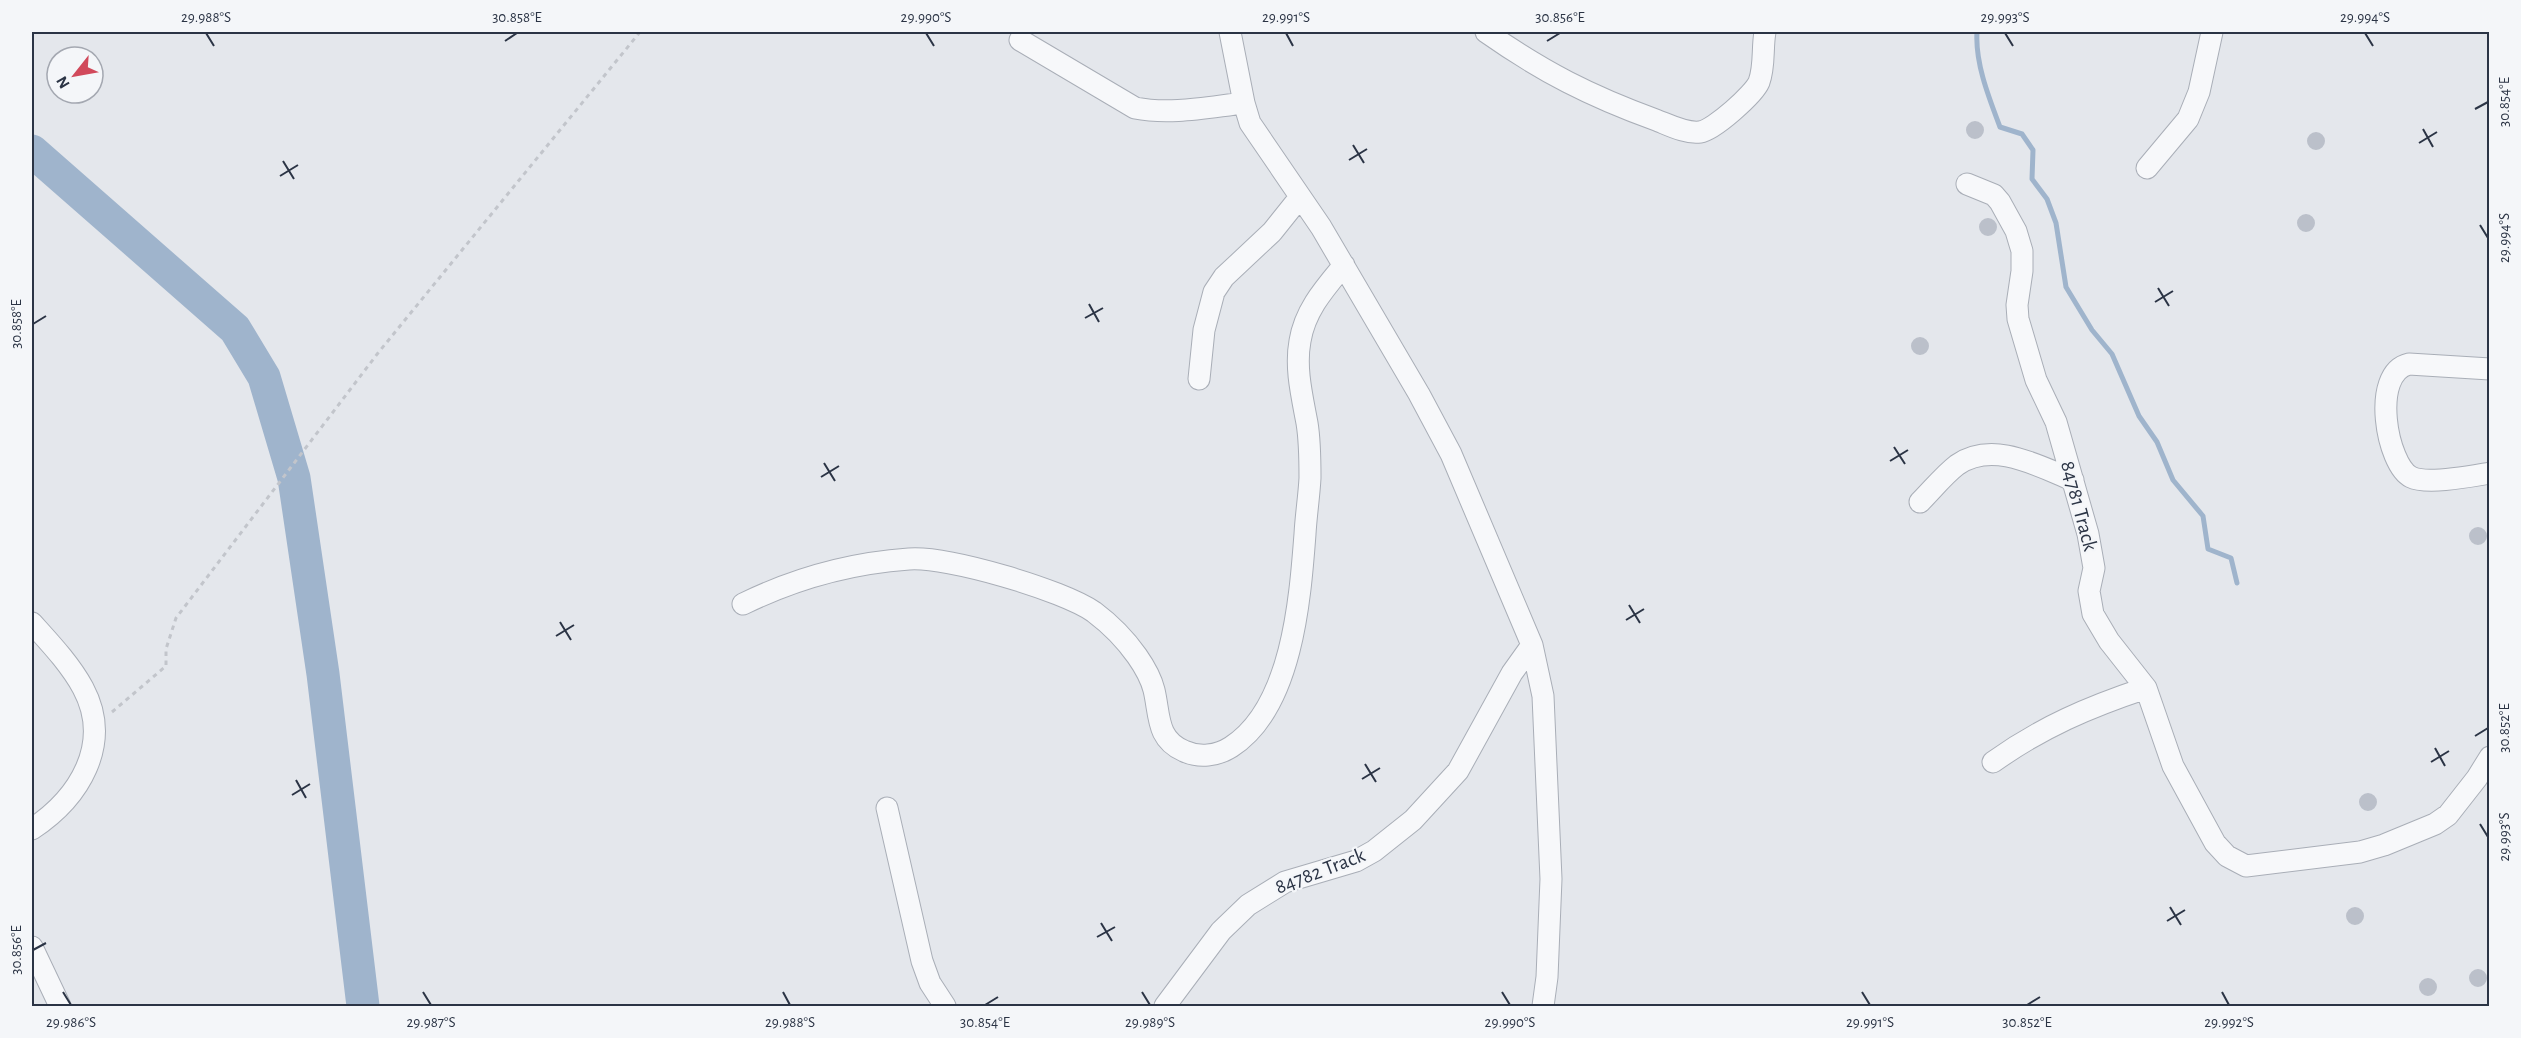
<svg xmlns="http://www.w3.org/2000/svg" width="2521" height="1038" viewBox="0 0 2521 1038" font-family="'Alegreya Sans',sans-serif">
<rect width="100%" height="100%" fill="#e4e7ec"/>
<g fill="none" stroke-linecap="round" stroke-linejoin="round">
<path stroke="#9fb4cc" stroke-width="5" d="M 1977,32 C 1975,63 1989,98 2000,127 L 2022,134 L 2033,150 L 2032,179 L 2047,199 L 2056,223 L 2066,287 L 2092,330 L 2112,354 L 2139,416 L 2157,442 L 2173,480 L 2203,516 L 2208,549 L 2231,558 L 2237,583"/>
<path stroke="#9fb4cc" stroke-width="33" d="M 32,151 L 235,329 L 264,377 L 294,478 L 323,674 L 363,1006"/>
</g>
<path fill="#bbc0ca" d="M1966 130a9 9 0 1 1 18 0a9 9 0 1 1-18 0Z
M2307 141a9 9 0 1 1 18 0a9 9 0 1 1-18 0Z
M2297 223a9 9 0 1 1 18 0a9 9 0 1 1-18 0Z
M1979 227a9 9 0 1 1 18 0a9 9 0 1 1-18 0Z
M1911 346a9 9 0 1 1 18 0a9 9 0 1 1-18 0Z
M2469 536a9 9 0 1 1 18 0a9 9 0 1 1-18 0Z
M2359 802a9 9 0 1 1 18 0a9 9 0 1 1-18 0Z
M2346 916a9 9 0 1 1 18 0a9 9 0 1 1-18 0Z
M2469 978a9 9 0 1 1 18 0a9 9 0 1 1-18 0Z
M2419 987a9 9 0 1 1 18 0a9 9 0 1 1-18 0Z"/>
<g fill="none" stroke-linecap="round" stroke-linejoin="round">
<g stroke="#a9aeb7" stroke-width="23">
<path id="street" d="M 1230,32 L 1244,103 L 1250,123 L 1321,227 L 1419,394 L 1451,454 L 1532,645 L 1543,696 L 1551,879 L 1547,977 L 1543,1006
M 1486,32 C 1543,72 1590,96 1656,120 C 1669,125 1686,134 1700,132 C 1714,130 1754,94 1759,82 C 1765,66 1762,48 1765,32
M 1020,40 L 1135,108 C 1171,115 1208,107 1244,103
M 2147,168 L 2188,119 L 2199,92 L 2212,32
M 1967,184 L 1994,195 L 2000,202 L 2016,231 L 2022,251 L 2022,271 L 2017,305 L 2018,319 L 2036,380 L 2056,422 L 2088,534 L 2094,568 L 2089,591 L 2093,614 L 2109,641 L 2146,688 L 2173,766 L 2215,843 L 2227,856 L 2246,866 L 2360,852 L 2384,845 L 2435,824 L 2448,815 L 2477,778 L 2490,757
M 2490,369 L 2409,364 C 2370,373 2387,465 2411,477 C 2427,485 2472,476 2490,473
M 1199,379 L 1204,330 L 1214,292 L 1224,277 L 1272,232 L 1300,197
M 1920,502 C 1932,490 1944,475 1957,465 C 1993,440 2038,466 2073,480
M 743,604 C 794,579 852,563 909,559 C 947,556 1063,590 1094,612 C 1110,624 1125,639 1137,656 C 1144,666 1151,678 1154,690 C 1160,715 1156,739 1184,751 C 1199,758 1217,756 1231,747 C 1292,708 1300,600 1305,534 C 1306,515 1309,497 1310,478 C 1310,460 1310,441 1307,423 C 1302,396 1295,368 1300,341 C 1305,310 1325,288 1344,265
M 32,623 C 50,643 70,664 83,688 C 113,744 79,798 32,829
M 1993,762 C 2042,727 2089,707 2146,688
M 887,808 L 922,961 L 930,983 L 945,1006
M 32,947 L 60,1006
M 1165,1006 L 1221,931 L 1248,905 L 1285,882 L 1356,861 L 1374,851 L 1413,820 L 1458,771 L 1512,673 L 1532,645"/>
</g>
<path stroke="#c2c5cb" stroke-width="3" stroke-dasharray="4.5 4.5" stroke-linecap="butt" d="M 112,712 L 166,666 L 166,649 L 176,618 L 378,353 L 640,32"/>
<use href="#street" stroke="#f7f8fa" stroke-width="21"/>
</g>
<path fill="none" stroke="#2b3445" stroke-width="2" d="M 206,33 L 214,46M 926,33 L 934,46M 1286,33 L 1293,46M 2005,33 L 2013,46M 2365,33 L 2373,46M 505,41 L 517,33M 1547,41 L 1560,33M 2475,109 L 2488,102M 2423,129 L 2433,147M 2419,143 L 2437,132M 1353,145 L 1364,163M 1349,160 L 1367,149M 283,161 L 294,179M 280,176 L 298,165M 2480,225 L 2488,238M 2158,288 L 2169,306M 2155,302 L 2173,291M 1089,304 L 1099,322M 1085,318 L 1103,308M 33,324 L 46,316M 1894,447 L 1905,464M 1890,461 L 1908,450M 824,463 L 835,481M 821,477 L 839,466M 1629,605 L 1640,623M 1626,620 L 1644,609M 560,622 L 571,640M 556,636 L 574,625M 2475,736 L 2488,728M 2435,748 L 2445,766M 2431,762 L 2449,751M 1365,764 L 1376,782M 1362,779 L 1380,768M 296,780 L 306,798M 292,795 L 310,784M 2480,824 L 2488,837M 2170,907 L 2181,925M 2167,921 L 2185,910M 1101,923 L 1112,941M 1097,937 L 1115,927M 33,950 L 46,943M 63,992 L 71,1005M 423,992 L 431,1005M 783,992 L 790,1005M 1142,992 L 1150,1005M 1502,992 L 1510,1005M 1862,992 L 1870,1005M 2222,992 L 2229,1005M 985,1005 L 998,997M 2027,1005 L 2040,997"/>
<g text-anchor="middle" dominant-baseline="central" stroke-width="4.5" stroke-linejoin="round" paint-order="stroke">
<g font-size="21" fill="#2b3445" stroke="#f4f6f9">
<text transform="translate(2079 506) rotate(75)">84781 Track</text>
<text transform="translate(1320 871) rotate(-21)">84782 Track</text>
</g>
</g>
<rect width="2521" height="1038" fill="none" stroke="#f4f6f9" stroke-width="66"/>
<g transform="translate(75 75) rotate(239)"><circle r="28" fill="#f4f6f9" stroke="#a4a8b1" stroke-width="1.5"/>
<path d="M0-4.5L10 22L0 15L-10 22Z" fill="#d1495b"/>
<text y="-9" font-size="16" font-weight="bold" text-anchor="middle" fill="#2b3445">N</text>
</g>
<rect x="33" y="33" width="2455" height="972" fill="none" stroke="#2b3445" stroke-width="2"/>
<g font-size="15" text-anchor="middle" fill="#2b3445">
<text x="206" y="22">29.988°S</text>
<text x="517" y="22">30.858°E</text>
<text x="926" y="22">29.990°S</text>
<text x="1286" y="22">29.991°S</text>
<text x="1560" y="22">30.856°E</text>
<text x="2005" y="22">29.993°S</text>
<text x="2365" y="22">29.994°S</text>
<text transform="translate(2504 102) rotate(-90)" y="5">30.854°E</text>
<text transform="translate(2504 238) rotate(-90)" y="5">29.994°S</text>
<text transform="translate(16 324) rotate(-90)" y="5">30.858°E</text>
<text transform="translate(2504 728) rotate(-90)" y="5">30.852°E</text>
<text transform="translate(2504 837) rotate(-90)" y="5">29.993°S</text>
<text transform="translate(16 950) rotate(-90)" y="5">30.856°E</text>
<text x="71" y="1027">29.986°S</text>
<text x="431" y="1027">29.987°S</text>
<text x="790" y="1027">29.988°S</text>
<text x="985" y="1027">30.854°E</text>
<text x="1150" y="1027">29.989°S</text>
<text x="1510" y="1027">29.990°S</text>
<text x="1870" y="1027">29.991°S</text>
<text x="2027" y="1027">30.852°E</text>
<text x="2229" y="1027">29.992°S</text>
</g>
</svg>
